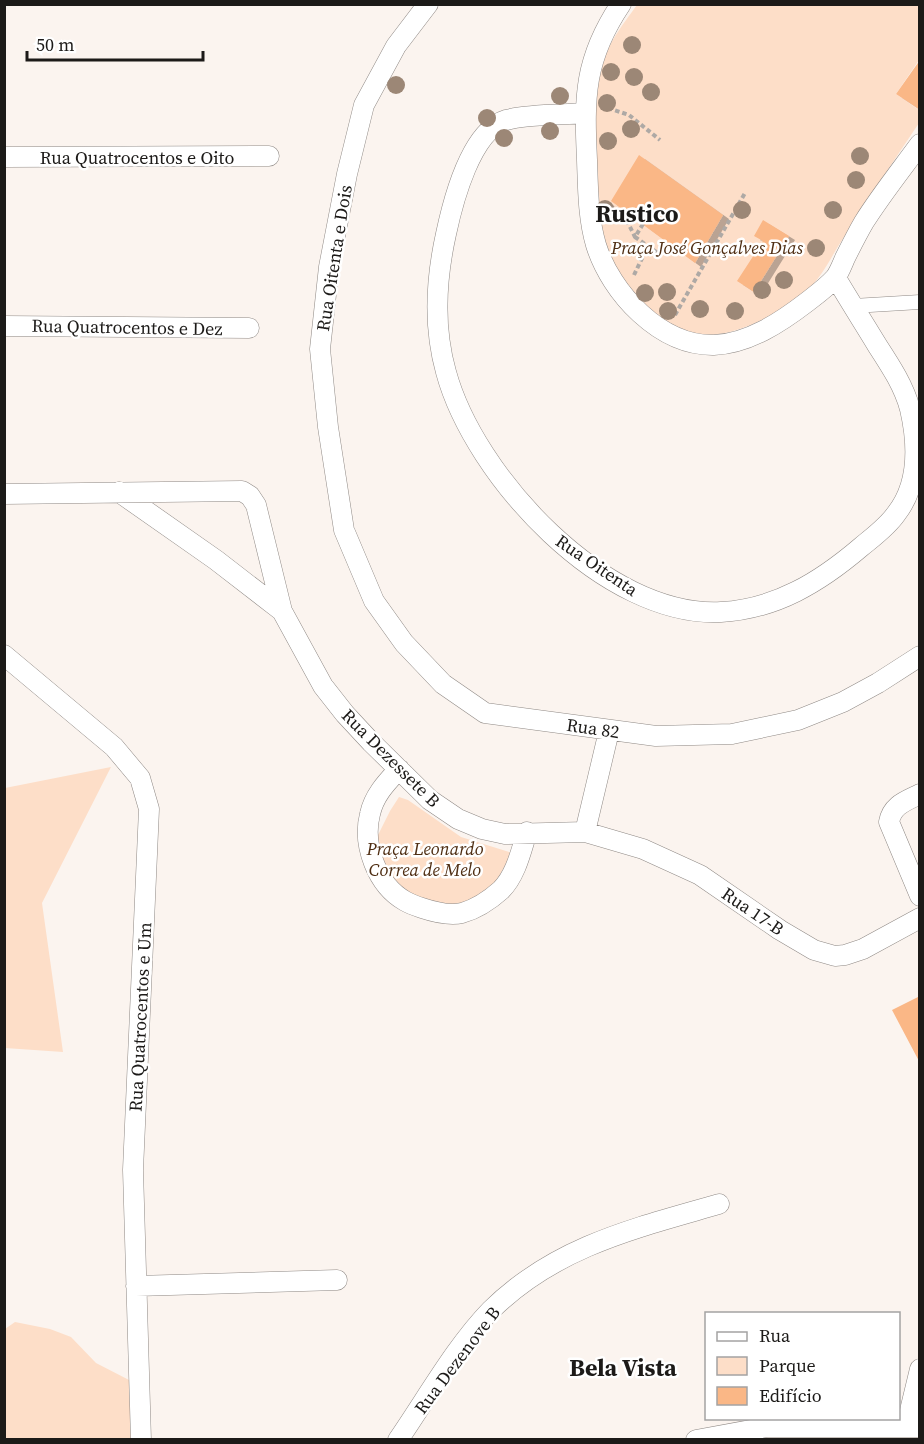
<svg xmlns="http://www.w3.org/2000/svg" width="924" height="1444" viewBox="0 0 924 1444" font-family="'Source Serif 4',serif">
<defs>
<filter id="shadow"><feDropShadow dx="6" dy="4" stdDeviation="0" flood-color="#0004"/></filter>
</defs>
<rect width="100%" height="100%" fill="#fbf4ef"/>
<path fill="#fddec8" d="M 637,5 L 919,5 L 919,60 L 896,94 L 919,110 L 919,123 C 894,161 868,198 844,237 C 830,258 820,283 798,298 C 785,308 770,316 755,323 C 712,342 683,339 647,306 C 633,293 619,278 611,260 C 599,236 599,210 597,184 C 595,148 591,112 599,76 C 604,48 621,27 637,5 Z
M 111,767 L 42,903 L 63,1052 L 5,1048 L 5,788 Z
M 399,797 L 408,800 L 461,837 L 512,853 L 492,889 L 455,907 L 429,903 L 400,888 L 383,866 L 374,843 L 390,811 Z
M 15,1322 L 50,1329 L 71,1337 L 96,1363 L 131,1381 L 133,1439 L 5,1440 L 5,1329 Z"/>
<path fill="#fab786" filter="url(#shadow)" d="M 920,60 L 920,110 L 896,94 Z
M 639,155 L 723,215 L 695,263 L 611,201 Z
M 763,220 L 789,236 L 754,292 L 737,281 L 763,241 L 754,236 Z
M 918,997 L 920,999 L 920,1063 L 892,1010 Z"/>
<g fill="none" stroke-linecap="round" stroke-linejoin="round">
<g stroke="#8f8985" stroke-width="15">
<path id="pedestrian" d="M 853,306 L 920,302"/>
</g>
<g stroke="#8f8985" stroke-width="21">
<path id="minor" d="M 428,4 L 396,46 L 364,105 L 347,174 L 329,267 L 320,349 L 328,427 L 344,530 L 374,601 L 404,643 L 443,684 L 485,713 L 656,736 L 732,734 L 798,720 L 843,702 L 878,683 L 920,656
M 621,4 C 584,59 584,97 587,160 C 588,188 588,218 596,245 C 611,293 660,346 714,345 C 748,344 781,322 807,302 C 816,295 827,287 835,278 C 839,273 842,265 845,258 C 851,246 857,234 864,222 C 881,195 901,170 920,144
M 585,113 C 561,115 529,114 506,120 C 471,131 453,201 446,234 C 436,279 433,326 446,372 C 474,476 605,618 721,612 C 776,609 820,582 861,547 C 873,537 887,527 896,514 C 919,485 918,444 910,409 C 904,386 890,365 877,345 C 863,322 849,300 836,278
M 4,157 L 269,156
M 4,326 L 249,328
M 119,492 L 216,560 L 282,611
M 4,494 L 242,491 L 250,496 L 256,505 L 282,611 L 323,686 L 345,714 L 371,742 L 430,800 L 458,819 L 482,829 L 505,834 L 585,832 L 643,849 L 700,875 L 780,930 L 814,950 L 835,956 L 845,955 L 863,949 L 920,918
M 4,655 L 114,747 L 140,778 L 149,809 L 133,1170 L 141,1440
M 399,769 C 387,782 374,795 370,814 C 362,845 377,885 405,901 C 410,904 416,906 422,908 C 434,912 449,916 462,913 C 476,909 491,899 501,890 C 516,875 521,851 527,832
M 920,794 C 906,801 892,805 889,822 L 920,896
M 585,832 L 609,731
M 136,1286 L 337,1280
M 906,1427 L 920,1369
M 398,1440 C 427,1398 456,1346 491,1310 C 556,1246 636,1228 719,1204
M 696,1440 L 767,1427 L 920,1427"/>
</g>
<path stroke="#aea9a5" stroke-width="4" stroke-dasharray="4.5 3" stroke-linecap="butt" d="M 608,108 L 629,115 L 660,140
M 610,205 L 627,221 L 635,237
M 643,224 L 635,237 L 659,254 L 666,242
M 634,275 L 648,246
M 675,315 L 745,193"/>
<use href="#pedestrian" stroke="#fff" stroke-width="14"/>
<use href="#minor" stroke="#fff" stroke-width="20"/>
</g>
<g fill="#9c8776">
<circle cx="632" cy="45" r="9"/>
<circle cx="611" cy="72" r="9"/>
<circle cx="634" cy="77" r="9"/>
<circle cx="396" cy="85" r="9"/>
<circle cx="651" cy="92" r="9"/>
<circle cx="560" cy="96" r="9"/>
<circle cx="607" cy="103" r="9"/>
<circle cx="487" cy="118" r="9"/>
<circle cx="631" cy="129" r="9"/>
<circle cx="550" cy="131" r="9"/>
<circle cx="504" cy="138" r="9"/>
<circle cx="608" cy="141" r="9"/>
<circle cx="860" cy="156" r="9"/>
<circle cx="856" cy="180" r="9"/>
<circle cx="605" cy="209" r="9"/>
<circle cx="742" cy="210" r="9"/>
<circle cx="833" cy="210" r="9"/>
<circle cx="816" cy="248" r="9"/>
<circle cx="784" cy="280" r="9"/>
<circle cx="762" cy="290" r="9"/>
<circle cx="667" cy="292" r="9"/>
<circle cx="645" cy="293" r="9"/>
<circle cx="700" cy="309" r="9"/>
<circle cx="668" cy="311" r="9"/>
<circle cx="735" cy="311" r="9"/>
</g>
<g text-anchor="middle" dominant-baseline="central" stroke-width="5" stroke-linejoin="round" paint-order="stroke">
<g font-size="18" fill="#1c1a18" stroke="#fff">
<text x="137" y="157">Rua Quatrocentos e Oito</text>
<text transform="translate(334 258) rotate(-81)">Rua Oitenta e Dois</text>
<text transform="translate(127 327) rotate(1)">Rua Quatrocentos e Dez</text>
<text transform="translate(597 565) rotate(34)">Rua Oitenta</text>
<text transform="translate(593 728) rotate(8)">Rua 82</text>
<text transform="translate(391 758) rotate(45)">Rua Dezessete B</text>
<text transform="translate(753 911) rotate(34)">Rua 17-B</text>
<text transform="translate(140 1017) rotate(-87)">Rua Quatrocentos e Um</text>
<text transform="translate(457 1360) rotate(-53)">Rua Dezenove B</text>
</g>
<g font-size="18" font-style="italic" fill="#4f2e13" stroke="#fff">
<text x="707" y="247">Praça José Gonçalves Dias</text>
<text x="425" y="848">Praça Leonardo<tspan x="425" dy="21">Correa de Melo</tspan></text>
</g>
<g font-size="24" font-weight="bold" fill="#1c1a18" stroke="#fff">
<text x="637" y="213">Rustico</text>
<text x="623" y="1367">Bela Vista</text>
</g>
</g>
<rect width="924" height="1444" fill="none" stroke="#1c1a18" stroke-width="12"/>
<rect x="705" y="1312" width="195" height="108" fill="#ffffff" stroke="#a4a3a3" stroke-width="1.5"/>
<rect x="717" y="1332" width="30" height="9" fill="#ffffff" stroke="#a4a3a3" stroke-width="1.5"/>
<text x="759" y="1342" font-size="18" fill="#1c1a18">Rua</text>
<rect x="717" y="1357" width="30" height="18" fill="#fddec8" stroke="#a4a3a3" stroke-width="1.5"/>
<text x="759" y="1372" font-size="18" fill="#1c1a18">Parque</text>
<rect x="717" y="1387" width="30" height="18" fill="#fab786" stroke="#a4a3a3" stroke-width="1.5"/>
<text x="759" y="1402" font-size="18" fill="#1c1a18">Edifício</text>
<path d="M27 51v9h176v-9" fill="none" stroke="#1c1a18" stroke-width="3"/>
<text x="36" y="51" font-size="18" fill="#1c1a18" stroke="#ffffff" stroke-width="4.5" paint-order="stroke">50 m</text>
</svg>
